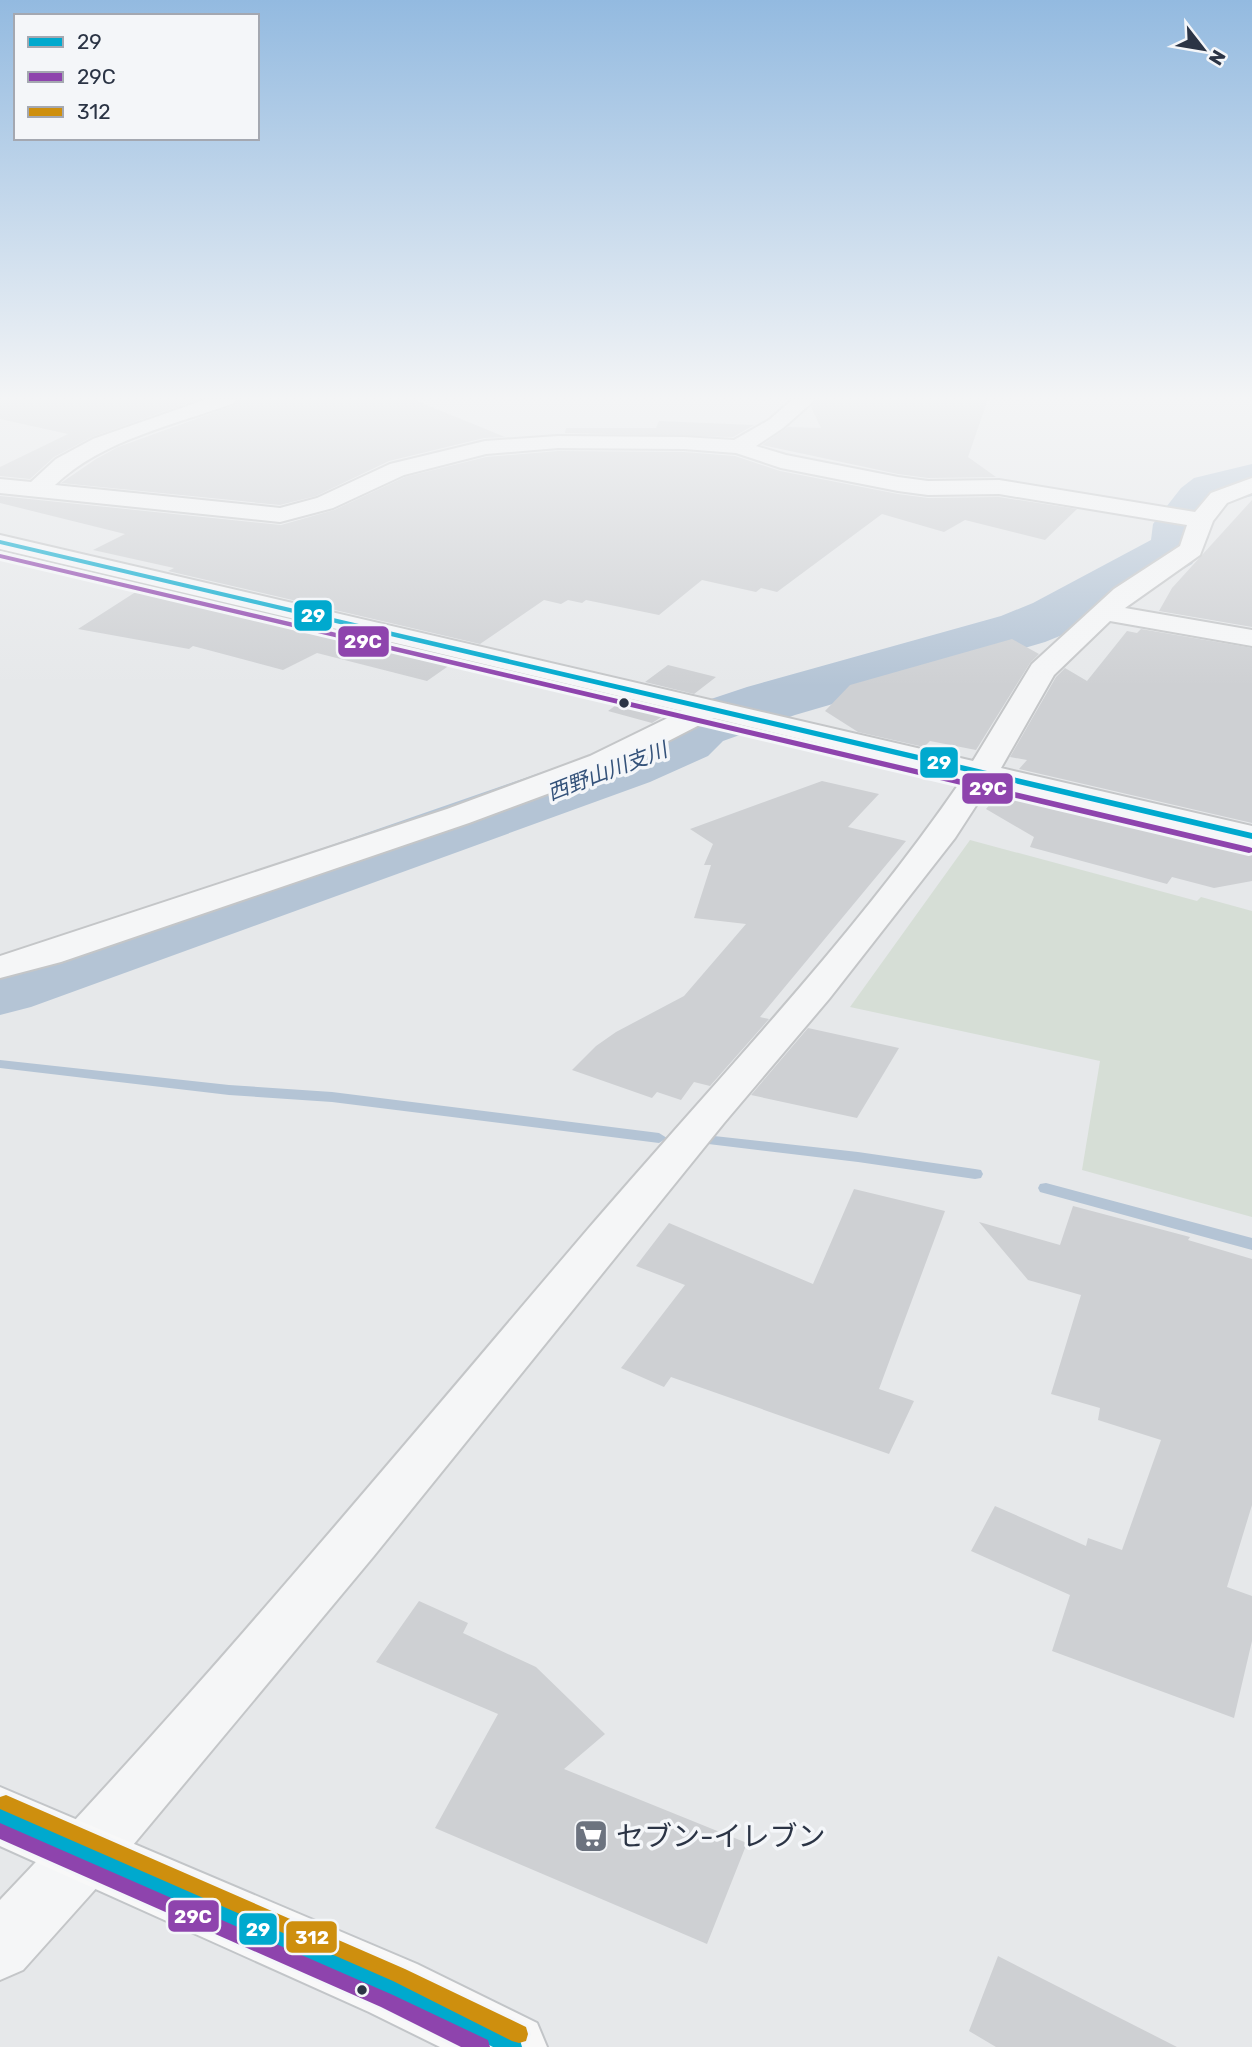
<svg xmlns="http://www.w3.org/2000/svg" width="1252" height="2047" viewBox="0 0 1252 2047" font-family="Rubik,'Noto Sans JP',sans-serif">
<rect width="100%" height="100%" fill="#e6e8ea"/>
<path fill="#d6ded6" d="M 970,840 L 1197,901 L 1201,897 L 1252,911 L 1252,1217 L 1082,1170 L 1100,1061 L 850,1007 Z"/>
<g fill="none" stroke-linecap="round" stroke-linejoin="round">
<path fill="#b4c4d5" fill-rule="evenodd" d="M 0,1060 L 229,1085 L 332,1092 L 659,1133 L 667,1138 L 659,1143 L 332,1102 L 229,1095 L 0,1068 Z
M 705,1135 L 858,1152 L 975,1169 L 981,1170 L 983,1174 L 981,1178 L 975,1179 L 858,1162 L 700,1143 L 697,1140 L 700,1137 Z
M 1046,1183 L 1252,1238 L 1252,1250 L 1040,1192 L 1038,1188 L 1040,1184 Z"/>
<path fill="#b4c4d5" fill-rule="evenodd" d="M 1252,464 L 1252,496 L 1231,501 L 1219,510 L 1209,525 L 1209,537 L 1192,564 L 1077,629 L 1045,642 L 795,715 L 723,741 L 708,756 L 650,782 L 31,1007 L 0,1015 L 0,960 L 600,752 L 658,726 L 675,711 L 747,687 L 1001,616 L 1033,603 L 1151,540 L 1153,524 L 1181,488 L 1194,478 Z"/>
</g>
<path fill="#ced0d3" d="M 0,399 L 199,399 L 92,437 L 54,457 L 30,479 L 0,476 L 0,467 L 68,434 L 0,419 Z
M 240,399 L 412,399 L 505,437 L 484,438 L 389,461 L 316,496 L 280,505 L 61,483 L 96,459 L 118,447 L 235,405 Z
M 819,399 L 988,399 L 968,457 L 996,477 L 928,478 L 898,474 L 762,445 L 788,427 L 821,428 L 811,407 Z
M 659,421 L 754,425 L 733,437 L 565,433 L 566,428 L 656,428 Z
M 558,451 L 684,452 L 735,456 L 780,471 L 898,494 L 928,498 L 999,497 L 1077,509 L 1045,540 L 965,520 L 944,532 L 882,514 L 777,592 L 761,588 L 756,592 L 702,580 L 659,615 L 586,600 L 582,603 L 568,600 L 561,604 L 544,600 L 480,644 L 168,571 L 174,568 L 93,550 L 125,534 L 0,503 L 0,496 L 281,525 L 334,510 L 405,477 L 486,457 Z
M 1252,500 L 1252,627 L 1159,611 L 1172,588 Z
M 145,586 L 457,660 L 427,681 L 317,653 L 283,670 L 193,646 L 189,649 L 78,629 Z
M 1141,629 L 1252,648 L 1252,823 L 1019,769 L 1027,760 L 1010,757 L 1056,677 L 1065,668 L 1087,681 L 1127,631 L 1137,633 Z
M 1012,639 L 1039,654 L 1030,663 L 976,750 L 930,741 L 924,747 L 858,732 L 825,711 L 850,685 Z
M 668,665 L 716,677 L 694,694 L 645,682 Z
M 623,700 L 671,711 L 652,723 L 608,711 Z
M 822,781 L 879,794 L 848,827 L 906,841 L 760,1017 L 769,1019 L 710,1086 L 694,1082 L 681,1100 L 657,1092 L 652,1098 L 572,1070 L 596,1046 L 616,1032 L 684,996 L 746,924 L 694,918 L 711,865 L 704,865 L 713,844 L 690,829 Z
M 1002,790 L 1252,848 L 1252,881 L 1214,888 L 1172,877 L 1167,884 L 1030,847 L 1034,837 L 986,809 Z
M 808,1028 L 899,1048 L 857,1118 L 751,1095 Z
M 854,1189 L 945,1211 L 879,1389 L 914,1401 L 889,1454 L 671,1377 L 664,1387 L 621,1368 L 685,1285 L 636,1266 L 669,1223 L 813,1284 Z
M 1073,1206 L 1190,1237 L 1188,1240 L 1252,1259 L 1252,1505 L 1227,1587 L 1252,1596 L 1252,1641 L 1234,1718 L 1052,1651 L 1070,1595 L 971,1551 L 995,1506 L 1086,1546 L 1088,1538 L 1122,1550 L 1161,1440 L 1098,1420 L 1100,1408 L 1051,1394 L 1081,1295 L 1028,1280 L 979,1222 L 1060,1245 Z
M 419,1601 L 468,1623 L 463,1633 L 536,1667 L 605,1734 L 564,1769 L 747,1843 L 707,1944 L 435,1828 L 498,1714 L 376,1662 Z
M 998,1956 L 1177,2047 L 996,2047 L 969,2031 Z"/>
<g fill="none" stroke-linecap="round" stroke-linejoin="round">
<g stroke="#c4c6c8" stroke-width="4">
<path id="minor" d="M 207,399 L 237,399 L 234,403 C 174,425 102,440 55,485 L 280,508 L 317,498 L 390,464 L 485,441 L 558,436 L 684,437 L 734,440 L 769,420 L 793,399 L 816,399 L 783,428 L 756,446 L 786,455 L 898,477 L 928,481 L 999,480 L 1195,512 L 1211,493 L 1252,478 L 1252,493 L 1227,503 L 1213,521 L 1200,555 L 1125,608 L 1252,630 L 1252,646 L 1110,621 L 1054,675 L 1001,768 L 1252,826 L 1252,846 L 990,784 L 955,838 L 829,999 L 724,1123 L 373,1557 L 108,1875 L 23,1970 L 0,1980 L 0,1900 C 205,1685 395,1455 588,1229 C 715,1081 853,939 963,778 L 713,718 L 612,770 L 469,823 L 61,962 L 0,978 L 0,956 L 447,809 L 590,756 L 682,711 L 0,549 L 0,535 L 973,761 L 1032,664 L 1114,589 L 1180,546 L 1187,525 L 999,494 L 928,495 L 898,491 L 781,468 L 736,453 L 684,449 L 558,448 L 486,454 L 404,475 L 333,508 L 280,522 L 0,493 L 0,479 L 31,482 L 56,459 L 93,439 Z"/>
</g>
<g stroke="#c2c5c8" stroke-width="4">
<path id="major" d="M 0,1787 L 417,1964 L 537,2023 L 547,2047 L 440,2047 L 369,2012 L 0,1846 Z"/>
</g>
<use href="#minor" fill="#f5f6f7" fill-rule="evenodd"/>
<use href="#major" fill="#f8f8f8" fill-rule="evenodd"/>
<g stroke="#f4f6f9" stroke-width="6">
<path id="bus-1" d="M 0,540 L 1252,833 L 1252,839 L 0,544 Z
M 0,1808 L 399,1982 L 520,2040 L 522,2047 L 493,2047 L 387,1994 L 0,1824 Z"/>
</g>
<g stroke="#f4f6f9" stroke-width="6">
<path id="bus-2" d="M 0,554 L 1249,847 L 1252,848 L 1252,852 L 1249,853 L 0,558 Z
M 0,1823 L 393,1995 L 488,2040 L 490,2047 L 461,2047 L 381,2007 L 0,1839 Z"/>
</g>
<g stroke="#f4f6f9" stroke-width="6">
<path id="bus-3" d="M 6,1795 L 405,1969 L 526,2027 L 528,2034 L 526,2041 L 519,2043 L 512,2041 L 393,1981 L 0,1809 L 0,1797 Z"/>
</g>
<use href="#bus-1" fill="#00a9ce" fill-rule="evenodd"/>
<use href="#bus-2" fill="#8e44ad" fill-rule="evenodd"/>
<use href="#bus-3" fill="#ce8f0e" fill-rule="evenodd"/>
</g>
<linearGradient id="sky" x2="0" y2="1"><stop stop-color="#93bae0"/><stop offset="0.58" stop-color="#f4f5f6"/><stop offset="1" stop-color="#f4f5f6" stop-opacity="0"/></linearGradient>
<rect width="1252" height="686" fill="url(#sky)"/>
<defs>
<g id="supermarket-square" transform="scale(1.75)"><rect x="-9" y="-9" width="18" height="18" rx="4" fill="#6c737f" stroke="#f4f6f9"/><path d="M-6-5.5h2.5l.6 2H6L4.5 2H-2.5L-4.4-4H-6ZM-1.5 3.2a1.3 1.3 0 1 0 .1 0ZM3 3.2a1.3 1.3 0 1 0 .1 0Z" fill="#fff"/></g>
</defs>
<g fill-rule="evenodd">
<use href="#supermarket-square" x="591" y="1836"/>
</g>
<g fill="#2b3445" stroke="#f4f6f9" stroke-width="2.5">
<circle cx="624" cy="703" r="6"/>
<circle cx="362" cy="1990" r="6"/>
</g>
<g text-anchor="middle" dominant-baseline="central" stroke-width="7" stroke-linejoin="round" paint-order="stroke">
<g font-size="21" font-style="italic" fill="#34527a" stroke="#f4f6f9">
<text transform="translate(607 771) rotate(-21)">西野山川支川</text>
</g>
<g font-size="28" fill="#2b3445" stroke="#f4f6f9" text-anchor="start">
<text x="616" y="1836">セブン-イレブン</text>
</g>
</g>
<g stroke="#f4f6f9" stroke-width="2.5">
<rect x="293" y="599" width="40" height="33" rx="7" fill="#00a9ce"/>
<rect x="337" y="625" width="53" height="33" rx="7" fill="#8e44ad"/>
<rect x="919" y="746" width="40" height="33" rx="7" fill="#00a9ce"/>
<rect x="961" y="772" width="53" height="33" rx="7" fill="#8e44ad"/>
<rect x="167" y="1899" width="53" height="34" rx="7" fill="#8e44ad"/>
<rect x="238" y="1912" width="40" height="34" rx="7" fill="#00a9ce"/>
<rect x="285" y="1920" width="53" height="34" rx="7" fill="#ce8f0e"/>
</g>
<g font-size="19" text-anchor="middle" font-weight="bold" fill="#fff">
<text x="313" y="622">29</text>
<text x="363" y="648">29C</text>
<text x="939" y="769">29</text>
<text x="988" y="795">29C</text>
<text x="193" y="1923">29C</text>
<text x="258" y="1936">29</text>
<text x="312" y="1944">312</text>
</g>
<rect x="14" y="14" width="245" height="126" fill="#f4f6f9" stroke="#a4a8b1" stroke-width="2"/>
<rect x="28" y="37" width="35" height="10" fill="#00a9ce" stroke="#a4a8b1" stroke-width="2"/>
<text x="77" y="49" font-size="21" fill="#2b3445">29</text>
<rect x="28" y="72" width="35" height="10" fill="#8e44ad" stroke="#a4a8b1" stroke-width="2"/>
<text x="77" y="84" font-size="21" fill="#2b3445">29C</text>
<rect x="28" y="107" width="35" height="10" fill="#ce8f0e" stroke="#a4a8b1" stroke-width="2"/>
<text x="77" y="119" font-size="21" fill="#2b3445">312</text>
<g transform="translate(1203 49) rotate(121)" stroke="#f4f6f9" stroke-width="5" paint-order="stroke">
<path d="M0-5L12 26L0 18L-12 26Z" fill="#2b3445"/>
<text y="-10" font-size="19" font-weight="bold" text-anchor="middle" fill="#2b3445">N</text>
</g>
</svg>
